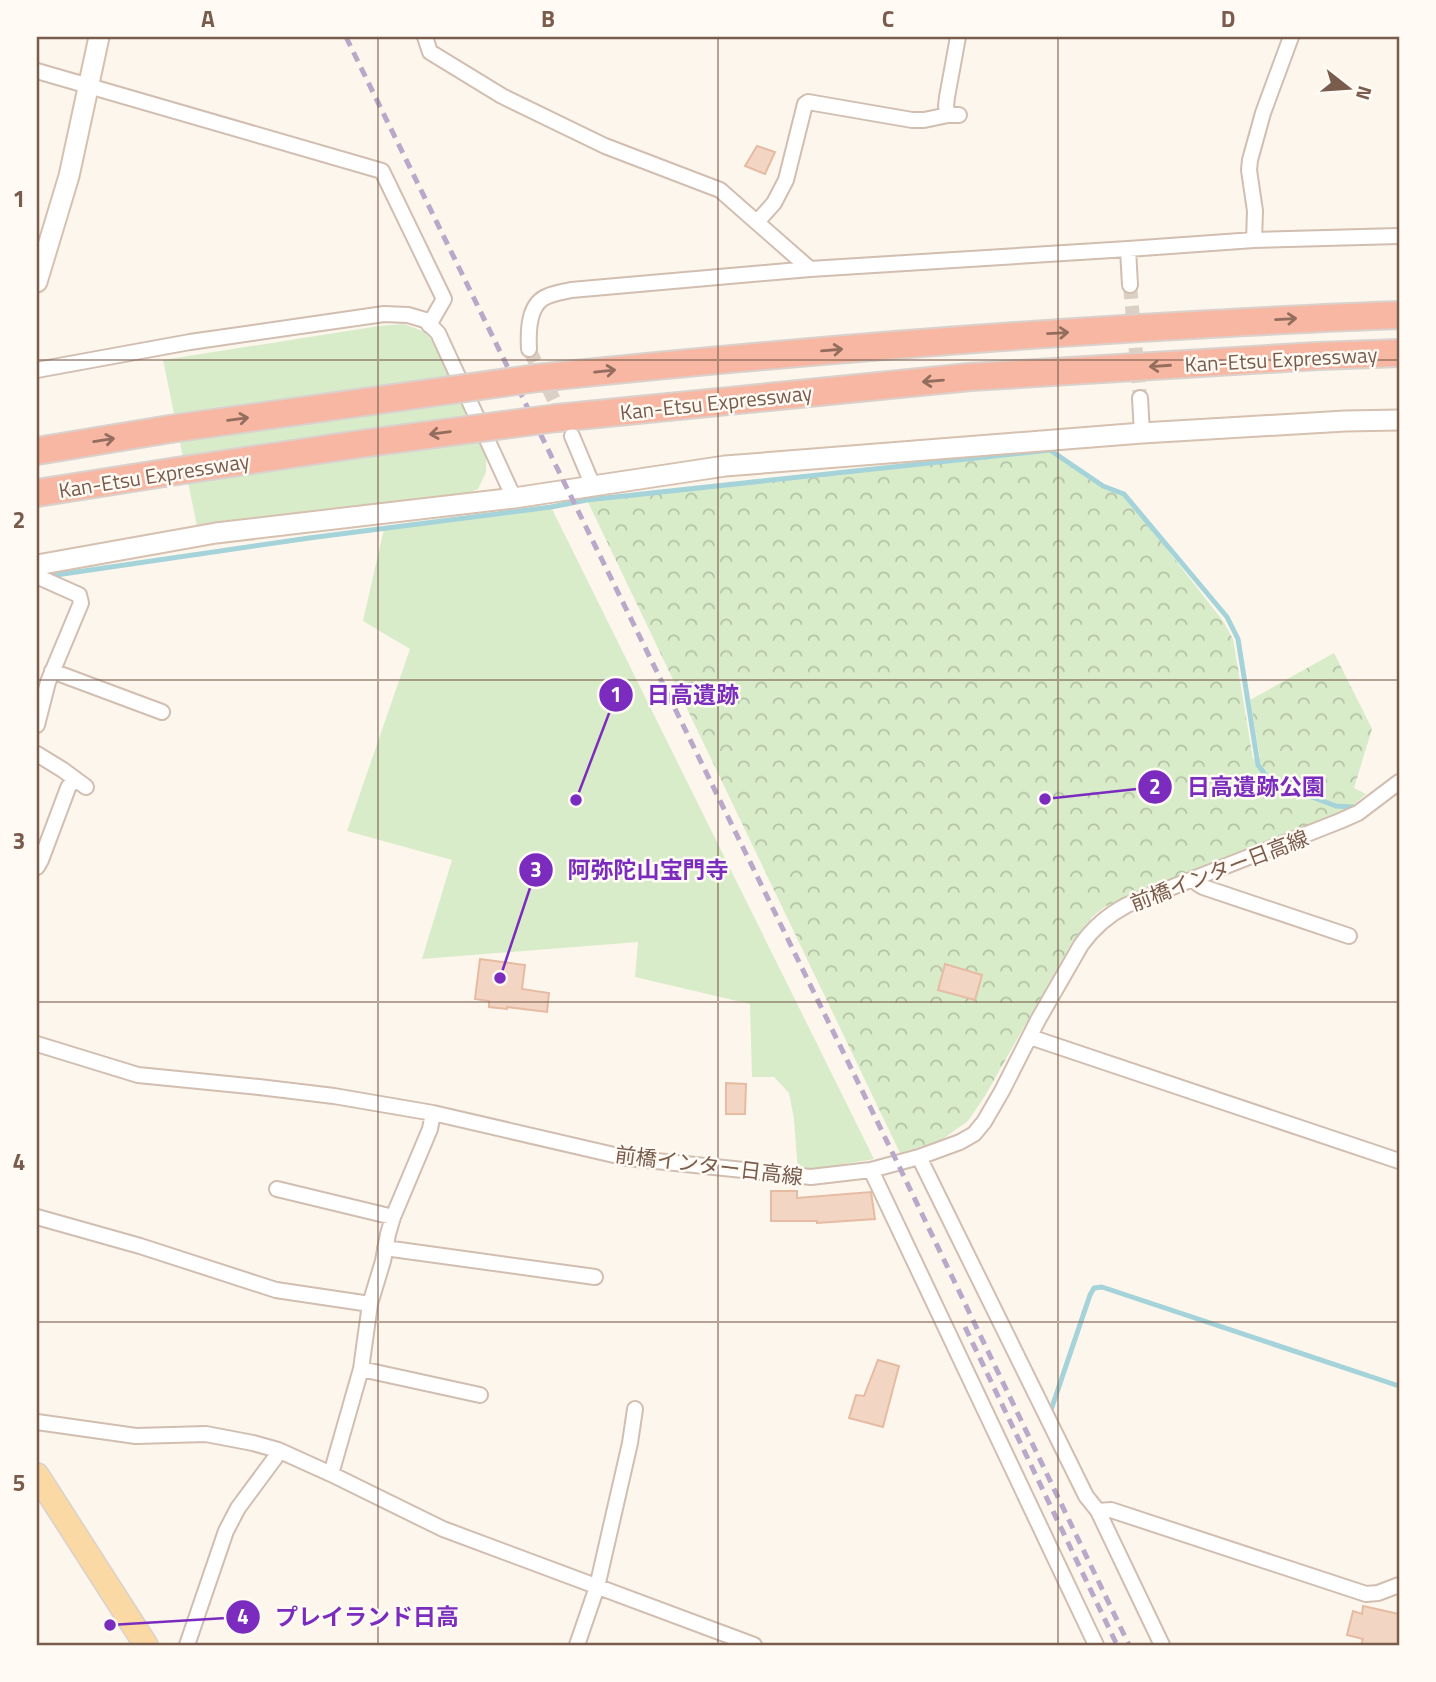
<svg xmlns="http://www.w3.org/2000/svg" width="1436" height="1682" viewBox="0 0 1436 1682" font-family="'Titillium Web','Noto Sans JP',sans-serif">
<defs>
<pattern id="park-crowns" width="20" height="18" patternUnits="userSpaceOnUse" patternTransform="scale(1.75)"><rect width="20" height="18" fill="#d8ecc9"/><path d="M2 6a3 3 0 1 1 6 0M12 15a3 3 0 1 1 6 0" fill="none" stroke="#b4c2a5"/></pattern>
</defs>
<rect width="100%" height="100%" fill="#fdf6ec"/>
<path fill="#d8ecc9" d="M 404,324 L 425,332 L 438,349 L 486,455 L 486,472 L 478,489 L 462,495 L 197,526 L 163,360 L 379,326 Z
M 551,507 L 874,1159 L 798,1172 L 794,1119 L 789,1093 L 774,1077 L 752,1077 L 750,1004 L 635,977 L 638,942 L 422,959 L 452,860 L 347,831 L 410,649 L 363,621 L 384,529 Z"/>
<path fill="url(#park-crowns)" d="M 1050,450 L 1103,486 L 1124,494 L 1223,621 L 1233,639 L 1253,759 L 1260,758 L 1250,700 L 1334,653 L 1372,729 L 1354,788 L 1366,794 L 1344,813 L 1106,906 L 1092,917 L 1072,942 L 985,1096 L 968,1121 L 940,1141 L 900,1153 L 587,500 Z"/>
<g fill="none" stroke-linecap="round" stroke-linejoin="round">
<path stroke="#a5d3da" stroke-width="5" d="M 49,576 L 309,538 L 551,507 L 587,500 L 1050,450 L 1103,486 L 1124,494 L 1227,617 L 1238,639 L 1258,765 L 1271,782 L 1336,806 L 1353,807
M 1051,1410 L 1090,1295 L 1094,1288 L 1102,1287 L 1399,1386"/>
</g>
<path fill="#f3d5c3" stroke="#e6bba3" stroke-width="2" d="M 757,146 L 775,152 L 765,174 L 745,166 Z
M 480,959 L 525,965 L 522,989 L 549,993 L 547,1012 L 507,1007 L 507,1009 L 489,1007 L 489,1001 L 475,999 Z
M 945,964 L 982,975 L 975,1000 L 938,990 Z
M 726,1083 L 746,1084 L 745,1114 L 726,1114 Z
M 771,1191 L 797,1191 L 797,1198 L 871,1192 L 875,1219 L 817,1223 L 817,1221 L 771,1221 Z
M 878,1360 L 899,1366 L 883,1427 L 849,1418 L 856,1395 L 864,1396 Z
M 1363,1606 L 1399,1614 L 1399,1645 L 1361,1645 L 1363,1639 L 1347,1635 L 1353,1611 L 1362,1614 Z"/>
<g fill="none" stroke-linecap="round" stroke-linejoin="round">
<path stroke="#dcd0c4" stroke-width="14" stroke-dasharray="14 7" stroke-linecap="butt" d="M 1130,285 L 1140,398
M 529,349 L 565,422"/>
<g stroke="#d1beb0" stroke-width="18">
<path id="street" d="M 425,37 L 430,52 L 502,96 L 605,146 L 720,190 L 810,269
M 37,71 L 382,171 L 444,299 L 429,325
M 948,115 L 946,106 L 947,97 L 958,37
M 757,222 L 774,203 L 786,180 L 805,104 L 808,102 L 912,120 L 924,120 L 948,115 L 959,115
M 1254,240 L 1255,211 L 1249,170 L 1250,160 L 1263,113 L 1291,37
M 1128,249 L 1130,285
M 529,349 C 528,331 528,303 548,296 C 555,293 563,292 571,290 L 810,269 L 1128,249 L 1254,240 L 1399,236
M 37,370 L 190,342 L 384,314 L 408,315 L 425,320 L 438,333 L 514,498
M 1140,398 L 1142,433
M 572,436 L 593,486
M 52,671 L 162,712
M 37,725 L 48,682 L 81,603 L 79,595 L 43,579 L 39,574 L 38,565
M 37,754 L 63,770 L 86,787
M 37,867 L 41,860 L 68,788 L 74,778
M 1194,878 L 1198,884 L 1203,887 L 1349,936
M 1030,1037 L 1399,1161
M 37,1044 L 138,1075 L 259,1087 L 334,1096 L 433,1113 L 627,1158 L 811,1177 L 871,1170 L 919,1157 L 960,1142 L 974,1134 L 984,1122 L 1002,1091 L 1038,1020 L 1081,945 C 1093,928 1108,915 1127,905 L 1340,821 L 1358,813 L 1399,782
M 919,1157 L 1086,1496 L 1098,1511 L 1162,1645
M 871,1170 L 1096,1645
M 277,1189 L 393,1217
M 37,1217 L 140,1246 L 276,1290 L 370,1304
M 385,1248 L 595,1277
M 361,1369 L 480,1395
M 37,1422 L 136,1436 L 206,1434 L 253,1443 L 278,1450 L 331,1474 L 443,1529 L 754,1645
M 331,1474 L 361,1369 L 370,1304 L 383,1261 L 388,1234 L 393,1217 L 430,1129 L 433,1113
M 1098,1511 L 1111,1510 L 1366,1594 L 1378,1593 L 1399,1585
M 187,1645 L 226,1531 L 238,1508 L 275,1458 L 278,1450
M 577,1645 L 597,1587 L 630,1443 L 635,1409"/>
</g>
<g stroke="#d6c0b0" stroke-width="23">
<path id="secondary" d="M 37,282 L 69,176 L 99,37
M 37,565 L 216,533 L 514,498 L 725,466 L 1142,433 L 1345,421 L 1399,420"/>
</g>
<g stroke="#dad1cd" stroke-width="26">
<path id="primary" d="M 37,1475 L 146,1645"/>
</g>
<g stroke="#dad1cd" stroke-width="30">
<path id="highway" d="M 537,378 C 738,357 938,340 1140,328 C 1226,323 1313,318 1399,315
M 557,418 L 970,377 L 1318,356 L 1399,353
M 37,451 L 170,429
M 37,493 L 177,471"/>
</g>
<use href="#street" stroke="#fff" stroke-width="14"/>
<use href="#secondary" stroke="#fff" stroke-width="19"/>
<use href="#primary" stroke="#fbd9a5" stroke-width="23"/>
<use href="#highway" stroke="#f7b7a3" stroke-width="26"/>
<path stroke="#b9a8c9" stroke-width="5" stroke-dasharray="10 7" stroke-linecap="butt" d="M 346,37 L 897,1162 L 1129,1645
M 965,1327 L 1117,1645"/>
<g stroke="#dad1cd" stroke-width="30" stroke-linecap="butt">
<path id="highway-bridge" d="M 170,429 L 537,378
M 177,471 L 360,444 L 557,418"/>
</g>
<use href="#highway-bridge" stroke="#f7b7a3" stroke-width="26"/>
</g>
<defs><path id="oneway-shaft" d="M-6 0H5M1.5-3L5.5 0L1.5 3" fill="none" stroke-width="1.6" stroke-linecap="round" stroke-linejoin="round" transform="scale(1.75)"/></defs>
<g stroke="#936e5e">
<use href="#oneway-shaft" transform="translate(1286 319) rotate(-3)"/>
<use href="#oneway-shaft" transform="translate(1058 333) rotate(-3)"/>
<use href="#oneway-shaft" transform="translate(832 350) rotate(-5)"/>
<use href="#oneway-shaft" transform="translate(1160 366) rotate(176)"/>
<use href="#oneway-shaft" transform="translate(605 371) rotate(-6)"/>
<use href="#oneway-shaft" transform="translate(933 381) rotate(175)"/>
<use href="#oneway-shaft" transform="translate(238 419) rotate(-8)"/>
<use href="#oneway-shaft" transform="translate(440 433) rotate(172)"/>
<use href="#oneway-shaft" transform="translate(104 440) rotate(-9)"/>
</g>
<path fill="none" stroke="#7a5c4d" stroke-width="2" stroke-opacity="0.55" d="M 378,37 L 378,1645M 718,37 L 718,1645M 1058,37 L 1058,1645M 37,360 L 1399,360M 37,680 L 1399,680M 37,1002 L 1399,1002M 37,1322 L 1399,1322"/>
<g text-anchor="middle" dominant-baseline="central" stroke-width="5" stroke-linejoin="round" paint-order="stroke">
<g font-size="21" fill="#7a5c4d" stroke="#fffaf3">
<text transform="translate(1281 359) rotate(-3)">Kan-Etsu Expressway</text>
<text transform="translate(716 402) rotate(-6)">Kan-Etsu Expressway</text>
<text transform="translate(154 475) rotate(-9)">Kan-Etsu Expressway</text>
<text transform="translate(1219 870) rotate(-21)">前橋インター日高線</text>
<text transform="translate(709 1165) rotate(7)">前橋インター日高線</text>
</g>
</g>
<path fill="none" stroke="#7b2cbf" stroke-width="2.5" d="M576 800L616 695M1045 799L1155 787M500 978L536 870M110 1625L243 1617"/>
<g fill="#7b2cbf" stroke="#fffaf3" stroke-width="2.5">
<circle cx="576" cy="800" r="7"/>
<circle cx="1045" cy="799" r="7"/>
<circle cx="500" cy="978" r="7"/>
<circle cx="110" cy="1625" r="7"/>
<circle cx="616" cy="695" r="18"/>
<circle cx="1155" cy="787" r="18"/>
<circle cx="536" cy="870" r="18"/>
<circle cx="243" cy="1617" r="18"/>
</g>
<g font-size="21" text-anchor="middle" font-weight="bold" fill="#fff">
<text x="616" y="702">1</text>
<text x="1155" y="794">2</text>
<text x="536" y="877">3</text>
<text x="243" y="1624">4</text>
</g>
<g font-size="23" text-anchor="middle" font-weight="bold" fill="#7b2cbf" stroke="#fffaf3" stroke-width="5" stroke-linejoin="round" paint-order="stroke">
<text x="693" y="703">日高遺跡</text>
<text x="1256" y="795">日高遺跡公園</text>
<text x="648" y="878">阿弥陀山宝門寺</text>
<text x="367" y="1625">プレイランド日高</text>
</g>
<rect width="1436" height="1682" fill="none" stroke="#fffaf3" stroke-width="77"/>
<g transform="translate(1348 88) rotate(107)" stroke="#fffaf3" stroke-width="5" paint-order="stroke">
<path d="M0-5L12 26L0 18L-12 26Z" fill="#7a5c4d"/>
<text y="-10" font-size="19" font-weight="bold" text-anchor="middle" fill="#7a5c4d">N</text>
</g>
<rect x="38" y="38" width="1360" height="1606" fill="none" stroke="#7a5c4d" stroke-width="2.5"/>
<g font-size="23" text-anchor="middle" font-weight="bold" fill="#7a5c4d">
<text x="208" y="27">A</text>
<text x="548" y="27">B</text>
<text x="888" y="27">C</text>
<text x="1228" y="27">D</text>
<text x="19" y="207">1</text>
<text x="19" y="528">2</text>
<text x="19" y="849">3</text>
<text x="19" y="1170">4</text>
<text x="19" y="1491">5</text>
</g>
</svg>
